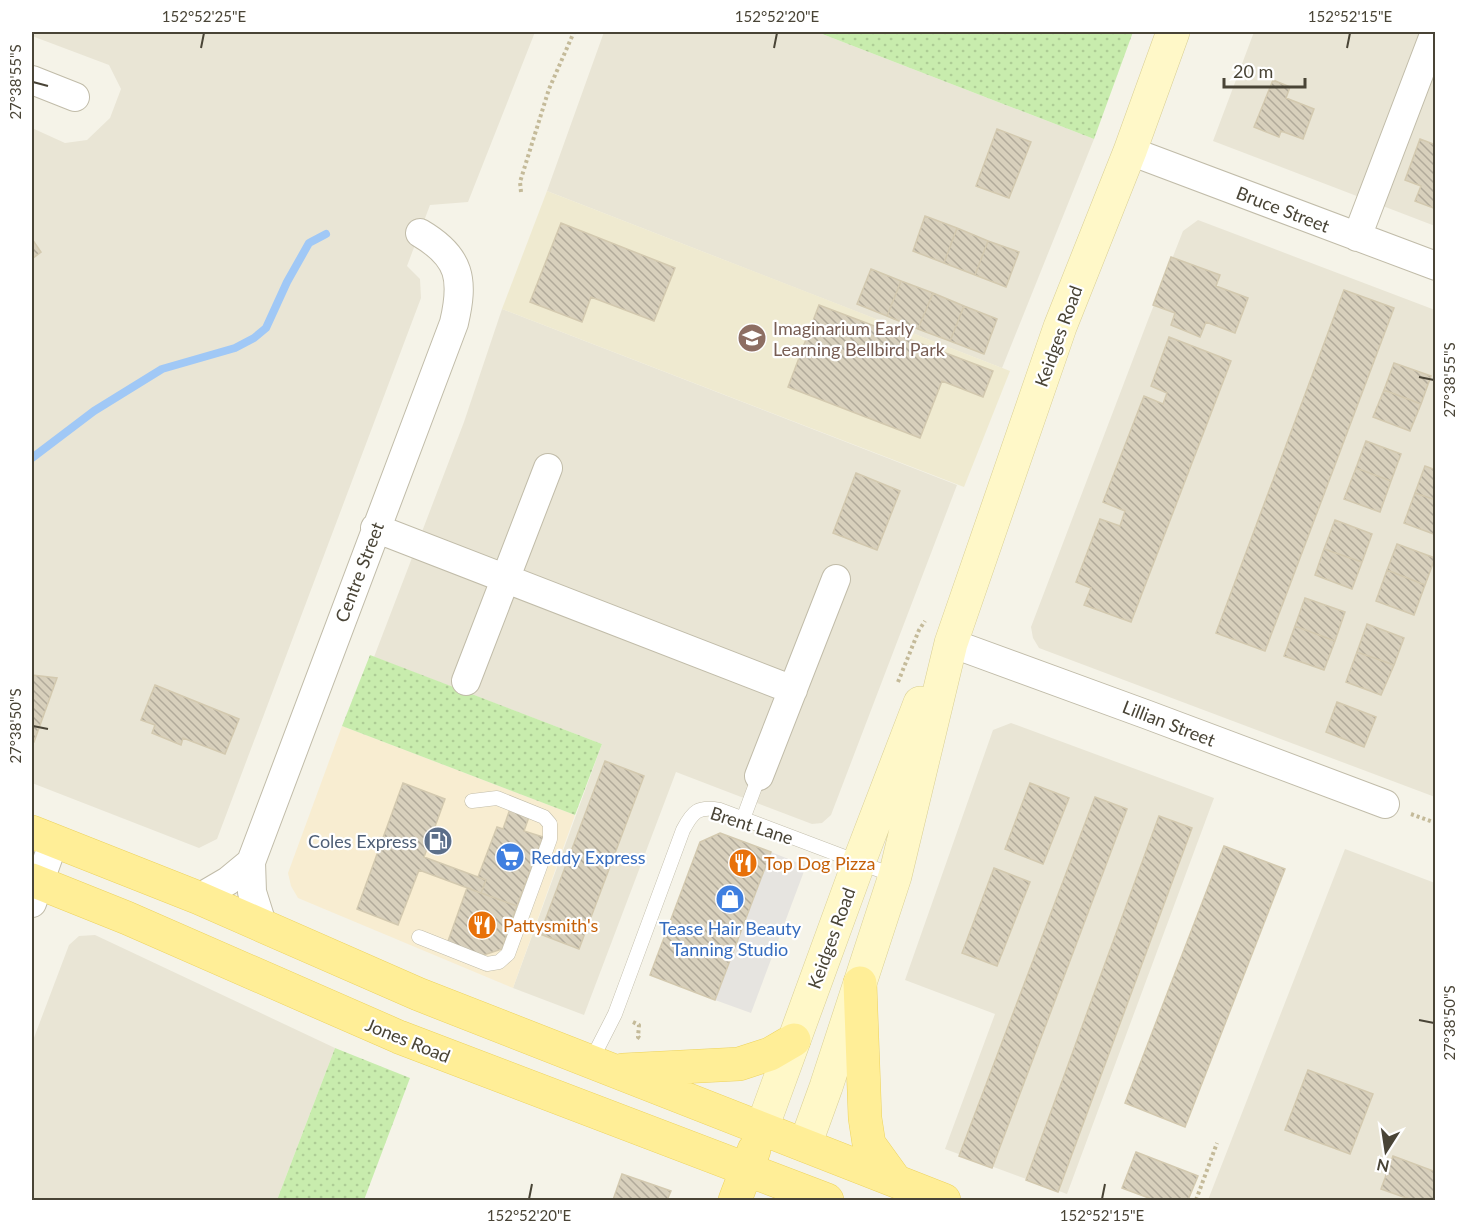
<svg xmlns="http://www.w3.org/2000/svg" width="1467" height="1232" viewBox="0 0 1467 1232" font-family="Lato,sans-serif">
<defs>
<pattern id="grass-dots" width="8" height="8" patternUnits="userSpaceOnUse" patternTransform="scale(1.5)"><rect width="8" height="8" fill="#c8ecad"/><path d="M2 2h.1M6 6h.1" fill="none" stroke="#adcc95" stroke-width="1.8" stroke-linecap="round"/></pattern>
<pattern id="building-back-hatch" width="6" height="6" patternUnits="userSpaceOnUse" patternTransform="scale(1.5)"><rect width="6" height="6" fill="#d8d0bc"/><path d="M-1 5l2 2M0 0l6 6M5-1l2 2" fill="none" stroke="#b1aa9a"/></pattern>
</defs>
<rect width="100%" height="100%" fill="#f5f3e8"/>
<path fill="#e9e5d5" d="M 32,32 L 535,32 L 468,202 L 430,205 L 407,266 L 420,279 L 421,298 L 217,839 L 199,848 L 32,783 L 32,128 L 65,143 L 87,140 L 110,118 L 121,89 L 109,65 L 32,36 Z
M 604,32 L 817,32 L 1094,139 L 1002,368 L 547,191 Z
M 1254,32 L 1435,32 L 1435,226 L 1213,141 Z
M 1198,220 L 1435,310 L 1435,797 L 1039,648 L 1033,638 L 1031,627 L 1148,320 L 1183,231 Z
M 502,309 L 957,485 L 831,815 L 822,823 L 812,824 L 676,772 L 584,1015 L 513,988 L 602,744 L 374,657 L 464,422 Z
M 1011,723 L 1214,798 L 1067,1194 L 945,1149 L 995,1014 L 905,980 L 993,730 Z
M 1345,849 L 1435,883 L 1435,1200 L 1208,1200 Z
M 95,935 L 335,1048 L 277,1200 L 32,1200 L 32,1043 L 69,945 L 79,936 Z"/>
<path fill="#f8edd1" d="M 342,726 L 575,815 L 513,988 L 298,898 L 291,886 L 288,873 Z"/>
<path fill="#efead0" d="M 547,191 L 1010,371 L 964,487 L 502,309 Z"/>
<path fill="url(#grass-dots)" d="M 817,32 L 1133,32 L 1094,139 Z
M 370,655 L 602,744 L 575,815 L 342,726 Z
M 335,1048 L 410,1078 L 364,1200 L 277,1200 Z"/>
<path fill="#e6e4e0" d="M 771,852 L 806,866 L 751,1013 L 715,1000 Z"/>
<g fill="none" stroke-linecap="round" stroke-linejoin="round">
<path stroke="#a0c8f6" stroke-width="8" d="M 32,458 L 94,411 L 162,369 L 235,348 L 254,338 L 266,328 L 287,282 L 309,243 L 326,234"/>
</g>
<path fill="url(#building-back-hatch)" stroke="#d3c9af" stroke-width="1.5" d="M 1273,80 L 1290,87 L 1286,98 L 1314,109 L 1303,139 L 1281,131 L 1279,137 L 1254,127 Z
M 997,129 L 1031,142 L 1009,198 L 976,186 Z
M 1420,139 L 1436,145 L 1436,209 L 1415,201 L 1421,186 L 1405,180 Z
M 925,216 L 957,228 L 944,263 L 913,251 Z
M 561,223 L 675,268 L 654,321 L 591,297 L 582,322 L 530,302 Z
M 957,228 L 988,241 L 975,275 L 944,263 Z
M 32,239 L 41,252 L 32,259 Z
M 988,241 L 1019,252 L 1006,287 L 975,275 Z
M 1171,257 L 1220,275 L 1216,286 L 1248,298 L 1235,333 L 1206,322 L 1200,337 L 1171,325 L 1175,313 L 1153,305 Z
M 871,269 L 901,281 L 887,316 L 857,304 Z
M 901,281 L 933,293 L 918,329 L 887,316 Z
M 1344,290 L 1394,308 L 1265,651 L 1216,633 Z
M 933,293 L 964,306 L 950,341 L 918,329 Z
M 819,305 L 993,371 L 983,397 L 942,381 L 920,438 L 788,387 Z
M 964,306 L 997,319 L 984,354 L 950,341 Z
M 1169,337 L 1231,361 L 1131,622 L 1084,605 L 1091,588 L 1076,582 L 1100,519 L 1120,526 L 1125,511 L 1103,502 L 1144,396 L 1163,404 L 1167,393 L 1151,386 Z
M 1394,363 L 1431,376 L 1421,404 L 1384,390 Z
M 1384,390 L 1421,404 L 1410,431 L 1373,417 Z
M 1366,441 L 1401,454 L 1391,481 L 1356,468 Z
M 1425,466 L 1436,470 L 1436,500 L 1415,493 Z
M 1356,468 L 1391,481 L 1380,512 L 1344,499 Z
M 856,473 L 900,491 L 877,550 L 833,533 Z
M 1415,493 L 1436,500 L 1436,535 L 1404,523 Z
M 1335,520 L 1372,534 L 1362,562 L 1324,549 Z
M 1397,544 L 1435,558 L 1425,585 L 1387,570 Z
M 1324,549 L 1362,562 L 1352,589 L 1315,575 Z
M 1387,570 L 1425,585 L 1414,615 L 1376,601 Z
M 1305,598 L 1345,612 L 1335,641 L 1295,626 Z
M 1367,624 L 1404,638 L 1394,665 L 1357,652 Z
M 1295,626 L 1335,641 L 1324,670 L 1284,656 Z
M 1357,652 L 1394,665 L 1381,695 L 1346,682 Z
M 32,675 L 57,678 L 34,742 L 32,741 Z
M 155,685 L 239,719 L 225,754 L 183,738 L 181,745 L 152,733 L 155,725 L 141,720 Z
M 1337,702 L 1376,717 L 1364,747 L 1326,732 Z
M 605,761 L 644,776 L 579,949 L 540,934 Z
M 403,783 L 445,799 L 424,857 L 486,880 L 481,893 L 419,870 L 398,925 L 357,909 Z
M 1030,783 L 1069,798 L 1043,864 L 1005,849 Z
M 1095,797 L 1127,809 L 992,1168 L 959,1156 Z
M 510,809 L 529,817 L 524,831 L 543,837 L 517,906 L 481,893 L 486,880 L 478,877 L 497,827 L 503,829 Z
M 1159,816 L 1192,828 L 1058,1192 L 1026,1180 Z
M 720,833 L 771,852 L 715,1000 L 650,975 L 700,842 Z
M 1224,846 L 1285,869 L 1185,1127 L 1125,1103 Z
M 994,868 L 1030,882 L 997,966 L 962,953 Z
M 467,888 L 517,906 L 502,949 L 481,956 L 447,944 Z
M 1308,1070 L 1373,1094 L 1350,1154 L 1285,1130 Z
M 1136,1152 L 1198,1176 L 1188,1200 L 1154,1200 L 1122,1188 Z
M 1393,1156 L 1436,1172 L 1436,1200 L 1412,1200 L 1381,1189 Z
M 622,1174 L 671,1191 L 667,1200 L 613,1200 Z"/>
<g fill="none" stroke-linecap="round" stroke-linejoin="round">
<g stroke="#c1bca9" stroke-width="15">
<path id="lane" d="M 743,819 L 759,776
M 419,937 L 487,964 L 499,962 L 508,954 L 550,839 L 550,824 L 544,817 L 497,798 L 472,801
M 591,1061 L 615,1014 L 683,830 C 693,811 698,806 720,810 L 895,876"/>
</g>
<g stroke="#c1bca9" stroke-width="30">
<path id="street" d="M 32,80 L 75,97
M 1130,151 L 1436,266
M 1357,237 L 1435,32
M 375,528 L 793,690
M 951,643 L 1148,715 L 1385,804
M 466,681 L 548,468
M 759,776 L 836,579
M 251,862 L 252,892 L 263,927
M 199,898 L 228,881 L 251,862 L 454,323 C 464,280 461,257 420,233
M 32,903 L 54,841"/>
</g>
<g stroke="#d9cf94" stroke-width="34">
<path id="secondary" d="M 762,1128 L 859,862 L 920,703
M 805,1145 L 826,1087 L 895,876 L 951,643 L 1060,327 L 1130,151 L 1173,32"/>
</g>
<g stroke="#edd35e" stroke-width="34">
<path id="primary" d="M 32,832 L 199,898 L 418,994 L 944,1200
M 32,880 L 127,918 L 399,1037 L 827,1200
M 860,983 L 865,1118 L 869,1144 L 895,1180
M 623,1070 L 739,1064 L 770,1054 L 794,1040
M 735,1200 L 754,1150"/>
</g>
<path stroke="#c4ba99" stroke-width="4" stroke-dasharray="3 3" stroke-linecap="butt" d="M 521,192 L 520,182 L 549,89 L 574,32
M 898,682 L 919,630 L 925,621
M 1411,814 L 1436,823
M 633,1022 L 639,1025 L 638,1037 L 641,1039
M 1196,1200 L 1217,1143"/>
<use href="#lane" stroke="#fff" stroke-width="14"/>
<use href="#street" stroke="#fff" stroke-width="28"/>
<use href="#secondary" stroke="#fff8c8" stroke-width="33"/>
<use href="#primary" stroke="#ffee97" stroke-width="33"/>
</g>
<path fill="none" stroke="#494436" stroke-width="2" d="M 201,48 L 204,33M 774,48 L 777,33M 1347,48 L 1350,33M 33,82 L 48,86M 1419,377 L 1434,380M 33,726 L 48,729M 1419,1020 L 1434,1023M 529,1199 L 532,1184M 1102,1199 L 1105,1184"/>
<defs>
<g id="school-disc" transform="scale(1.5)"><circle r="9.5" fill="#8d6e63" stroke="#fff"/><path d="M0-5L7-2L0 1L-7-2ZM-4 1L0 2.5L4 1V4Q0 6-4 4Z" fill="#fff"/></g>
<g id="fuel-disc" transform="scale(1.5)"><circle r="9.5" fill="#5c6f8a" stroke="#fff"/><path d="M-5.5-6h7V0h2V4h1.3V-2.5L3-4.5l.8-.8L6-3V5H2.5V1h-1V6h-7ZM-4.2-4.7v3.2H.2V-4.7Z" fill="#fff"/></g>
<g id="supermarket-disc" transform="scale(1.5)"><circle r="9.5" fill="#3f7fe0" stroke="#fff"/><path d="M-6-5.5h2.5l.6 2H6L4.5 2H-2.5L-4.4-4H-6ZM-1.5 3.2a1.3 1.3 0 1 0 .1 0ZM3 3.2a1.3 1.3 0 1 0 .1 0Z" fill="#fff"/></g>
<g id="restaurant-disc" transform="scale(1.5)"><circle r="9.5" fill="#e8710a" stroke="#fff"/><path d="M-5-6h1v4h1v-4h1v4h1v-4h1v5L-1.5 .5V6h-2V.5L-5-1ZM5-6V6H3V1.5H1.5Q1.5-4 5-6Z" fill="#fff"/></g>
<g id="shop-disc" transform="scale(1.5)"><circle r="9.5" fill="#3f7fe0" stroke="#fff"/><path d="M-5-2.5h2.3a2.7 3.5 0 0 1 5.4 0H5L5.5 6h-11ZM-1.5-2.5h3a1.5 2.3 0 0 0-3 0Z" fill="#fff"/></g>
</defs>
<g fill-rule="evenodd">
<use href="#school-disc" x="752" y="338"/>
<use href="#fuel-disc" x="438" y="841"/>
<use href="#supermarket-disc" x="510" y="857"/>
<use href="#restaurant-disc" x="743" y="863"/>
<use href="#shop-disc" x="730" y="899"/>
<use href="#restaurant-disc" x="482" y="925"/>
</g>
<g text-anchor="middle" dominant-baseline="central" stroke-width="4.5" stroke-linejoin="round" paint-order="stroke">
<g font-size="18" fill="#494436" stroke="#fff">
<text transform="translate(1283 209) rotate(21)">Bruce Street</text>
<text transform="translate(1058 336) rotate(-70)">Keidges Road</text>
<text transform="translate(359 572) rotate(-69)">Centre Street</text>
<text transform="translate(1169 723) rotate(21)">Lillian Street</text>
<text transform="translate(752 825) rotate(18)">Brent Lane</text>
<text transform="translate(831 938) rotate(-70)">Keidges Road</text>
<text transform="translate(408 1040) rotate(22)">Jones Road</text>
</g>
<g font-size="18" fill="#785e54" stroke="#fff" text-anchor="start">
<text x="773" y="328">Imaginarium Early<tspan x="773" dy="21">Learning Bellbird Park</tspan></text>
</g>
<g font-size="18" fill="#4e5e75" stroke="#fff" text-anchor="end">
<text x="417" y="841">Coles Express</text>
</g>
<g font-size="18" fill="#366cbe" stroke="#fff" text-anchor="start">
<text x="531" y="857">Reddy Express</text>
<text x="730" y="928" text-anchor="middle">Tease Hair Beauty<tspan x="730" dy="21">Tanning Studio</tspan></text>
</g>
<g font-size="18" fill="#c56008" stroke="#fff" text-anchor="start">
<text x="764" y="863">Top Dog Pizza</text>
<text x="503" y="925">Pattysmith's</text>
</g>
</g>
<rect width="1467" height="1232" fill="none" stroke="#ffffff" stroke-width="66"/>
<g transform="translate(1386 1151) rotate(192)" stroke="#ffffff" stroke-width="4.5" paint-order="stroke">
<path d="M0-4.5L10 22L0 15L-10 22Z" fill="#494436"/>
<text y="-9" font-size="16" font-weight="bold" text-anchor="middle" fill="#494436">N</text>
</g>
<path d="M1224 78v9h81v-9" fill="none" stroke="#494436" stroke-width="3"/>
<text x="1233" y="78" font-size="18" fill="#494436" stroke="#ffffff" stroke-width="4.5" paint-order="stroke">20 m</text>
<rect x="33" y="33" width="1401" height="1166" fill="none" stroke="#494436" stroke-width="2"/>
<g font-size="15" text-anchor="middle" fill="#494436">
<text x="204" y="22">152°52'25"E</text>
<text x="777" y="22">152°52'20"E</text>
<text x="1350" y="22">152°52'15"E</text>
<text transform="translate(16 82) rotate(-90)" y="5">27°38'55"S</text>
<text transform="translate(1450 380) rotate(-90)" y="5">27°38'55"S</text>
<text transform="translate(16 726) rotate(-90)" y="5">27°38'50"S</text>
<text transform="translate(1450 1023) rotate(-90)" y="5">27°38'50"S</text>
<text x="529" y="1221">152°52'20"E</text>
<text x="1102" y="1221">152°52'15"E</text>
</g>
</svg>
